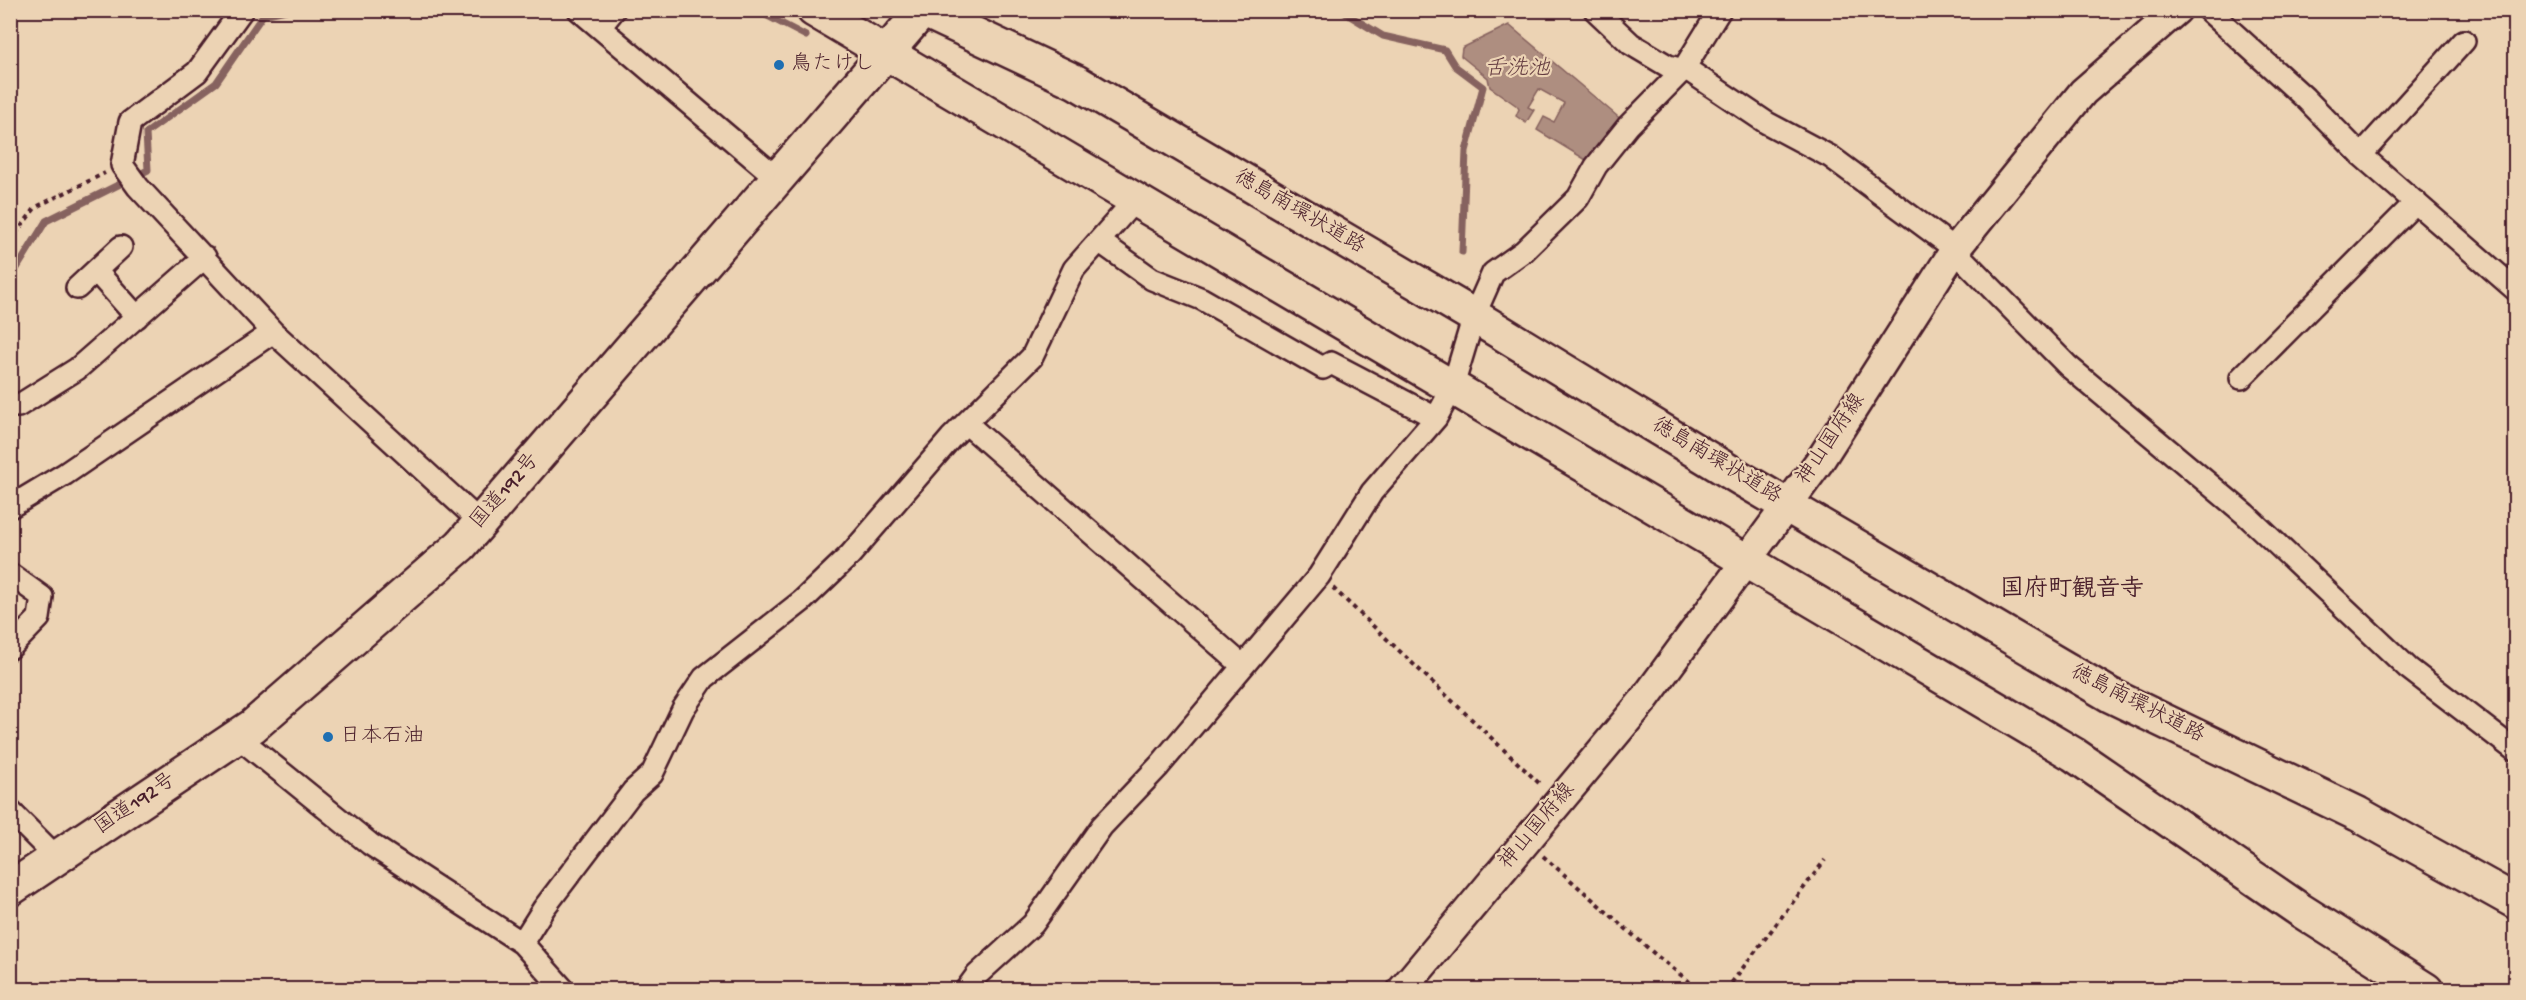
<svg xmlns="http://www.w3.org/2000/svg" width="2526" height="1000" viewBox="0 0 2526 1000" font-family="'Gochi Hand','Klee One',sans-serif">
<rect width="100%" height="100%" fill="#ecd3b4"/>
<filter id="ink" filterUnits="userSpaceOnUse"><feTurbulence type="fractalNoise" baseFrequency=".0167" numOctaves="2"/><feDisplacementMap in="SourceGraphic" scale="12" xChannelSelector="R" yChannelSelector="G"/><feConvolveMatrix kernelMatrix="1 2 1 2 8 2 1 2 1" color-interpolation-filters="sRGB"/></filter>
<g filter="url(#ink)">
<path fill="#ae8e80" stroke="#86625e" stroke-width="1.5" d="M 1509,25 L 1623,121 L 1591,163 L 1537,130 L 1544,117 L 1554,122 L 1564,103 L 1539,89 L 1528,107 L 1534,110 L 1526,123 L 1516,116 L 1519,109 L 1517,106 L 1490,87 L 1488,78 L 1461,56 L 1462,48 Z"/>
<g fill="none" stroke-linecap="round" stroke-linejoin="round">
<path stroke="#86625e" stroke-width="7" d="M 756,10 L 806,36
M 1340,10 L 1383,36 L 1445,50 L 1455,66 L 1483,87 L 1466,151 L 1462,252
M 10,270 L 14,273 L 46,221 L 148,170 L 146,133 L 216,83 L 263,15 L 286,10"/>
<g stroke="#4a1f2b" stroke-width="26">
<path id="street" d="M 242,10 L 197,72 L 130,122 L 122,165 L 138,187 L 273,332 L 480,522
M 579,10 L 777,178
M 1595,10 L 1631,44 L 1668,66 L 1691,72 L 1767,123 L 1831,157 L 1947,243 L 2068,366 L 2245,514 L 2408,668 L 2516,751
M 2208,10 L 2305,98 L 2361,155 L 2516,290
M 600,27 L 614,10
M 2361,155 L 2464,41
M 1099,241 L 1152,279 L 1202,299 L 1323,368 L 1331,363 L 1436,418
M 96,271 L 137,317
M 77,288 L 121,247
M 2241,378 L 2416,202
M 18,406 L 77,369 L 205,257
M 966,423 L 1243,666
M 10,507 L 65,474 L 273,332
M 10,574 L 42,597 L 39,618 L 10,648
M 238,737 L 370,844 L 522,943 L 564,990
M 10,811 L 57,858
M 522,943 L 544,908 L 633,791 L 652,774 L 683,709 L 704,678 L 802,601 L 850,555 L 951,438 L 1032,357 L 1074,269 L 1135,200
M 966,990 L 977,975 L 1033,924 L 1102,826 L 1159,766 L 1319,576 L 1372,492 L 1436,418 L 1452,389 L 1474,316 L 1493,273 L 1524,251 L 1578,198 L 1596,166 L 1628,126 L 1683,70 L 1720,10"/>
</g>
<g stroke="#4a1f2b" stroke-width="33">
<path id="secondary" d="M 1402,990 L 1643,701 L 1819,462 L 1954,251 L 2083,92 L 2177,10"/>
</g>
<g stroke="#4a1f2b" stroke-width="38">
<path id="primary" d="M 814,10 L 885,52"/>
</g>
<g stroke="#4a1f2b" stroke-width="38">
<path id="highway" d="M 923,10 L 1076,82 L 1474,316 L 1740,478 L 2110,695 L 2358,814 L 2516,902
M 885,52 L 2073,754 L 2300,910 L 2426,990
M 10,889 L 253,726 L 461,545 L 923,10"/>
</g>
<path stroke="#4a1f2b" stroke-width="4" stroke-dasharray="4.5 4.5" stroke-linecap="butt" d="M 10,241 L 36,207 L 105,173
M 1333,588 L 1541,785
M 1543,856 L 1657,956 L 1700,990
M 1726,990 L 1825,860"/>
<use href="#street" stroke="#ecd3b4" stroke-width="21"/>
<use href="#secondary" stroke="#ecd3b4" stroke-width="28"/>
<use href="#primary" stroke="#ecd3b4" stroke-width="33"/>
<use href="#highway" stroke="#ecd3b4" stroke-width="33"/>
</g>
</g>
<g fill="#1f6fb2" stroke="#ecd3b4" stroke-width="2">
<circle cx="779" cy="65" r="6"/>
<circle cx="328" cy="737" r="6"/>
</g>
<g text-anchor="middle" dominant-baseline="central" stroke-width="4.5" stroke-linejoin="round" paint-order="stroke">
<g font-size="21" fill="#4a1f2b" stroke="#ecd3b4" text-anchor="start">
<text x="791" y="65">鳥たけし</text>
<text x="340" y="737">日本石油</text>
</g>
<g font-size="21" fill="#4a1f2b" stroke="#ecd3b4">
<text transform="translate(1299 213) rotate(30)">徳島南環状道路</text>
<text transform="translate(1832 440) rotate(-56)">神山国府線</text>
<text transform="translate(1716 462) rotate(31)">徳島南環状道路</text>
<text transform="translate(506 492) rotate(-49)">国道192号</text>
<text transform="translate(2137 705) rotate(27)">徳島南環状道路</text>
<text transform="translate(136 805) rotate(-34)">国道192号</text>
<text transform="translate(1538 827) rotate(-50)">神山国府線</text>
</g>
<g font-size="22" font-style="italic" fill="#633b40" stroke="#ecd3b4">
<text x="1517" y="70">舌洗池</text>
</g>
<g font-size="24" font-weight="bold" fill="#4a1f2b" stroke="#ecd3b4">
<text x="2072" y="590">国府町観音寺</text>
</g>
</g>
<rect width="2526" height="1000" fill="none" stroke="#ecd3b4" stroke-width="36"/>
<rect x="18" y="18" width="2490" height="964" fill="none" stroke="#4a1f2b" stroke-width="2" filter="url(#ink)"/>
</svg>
